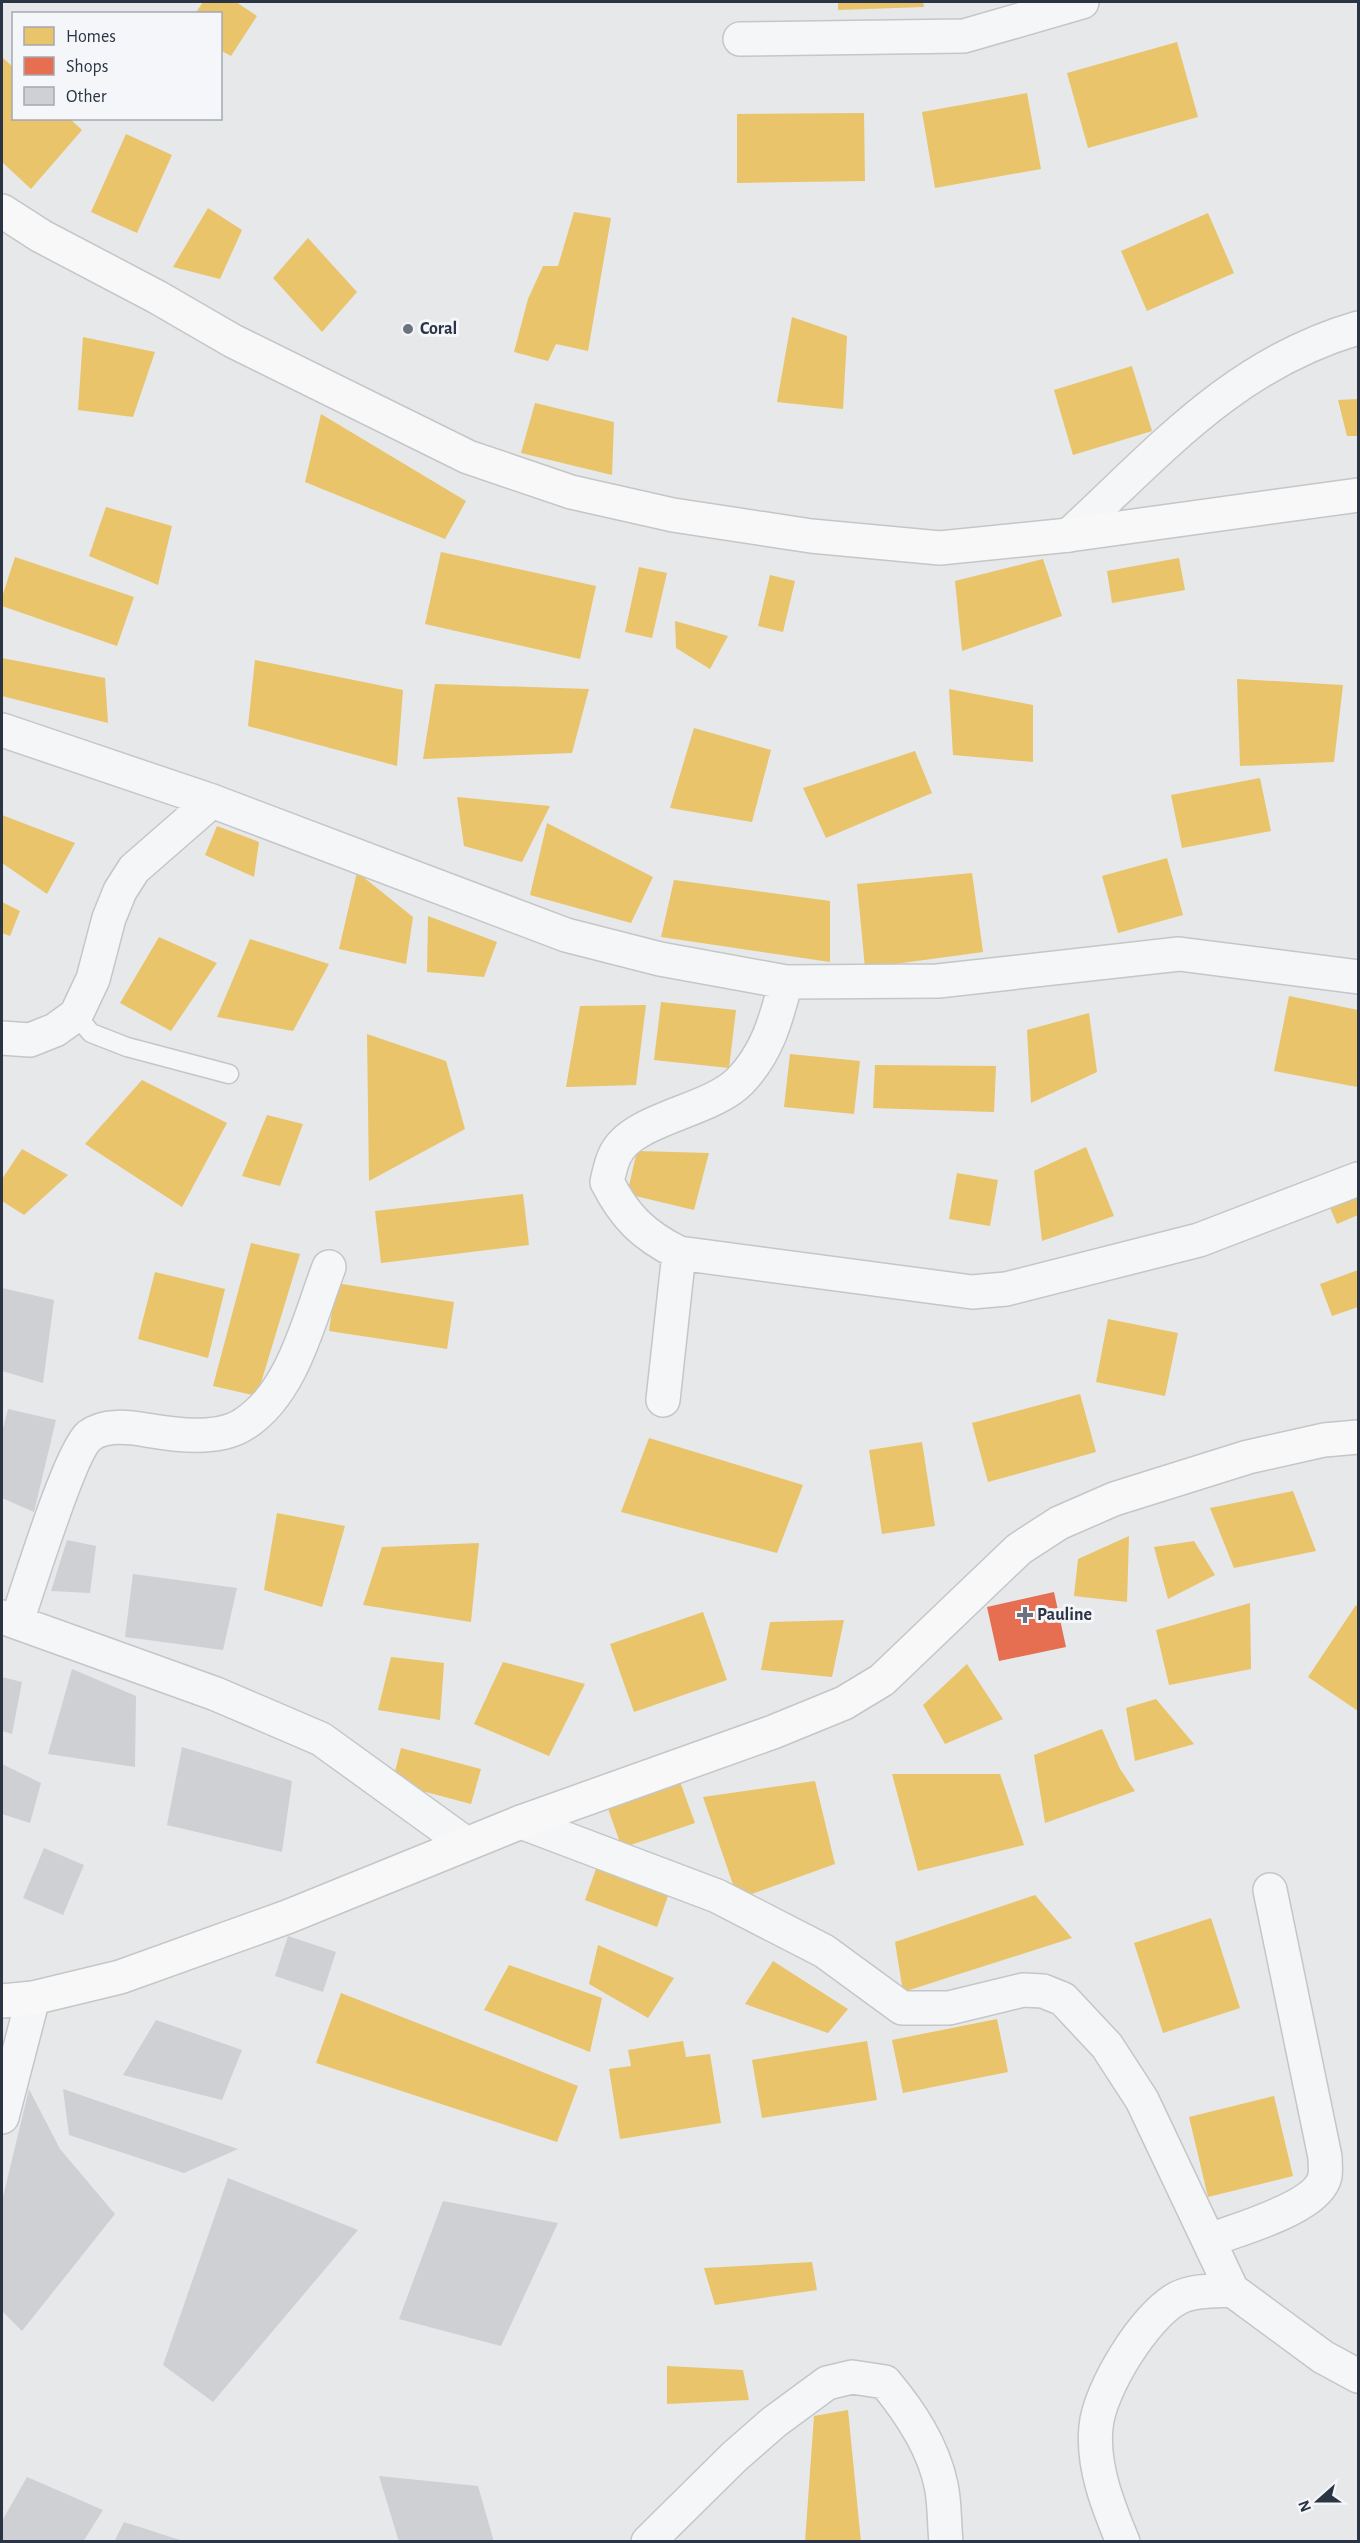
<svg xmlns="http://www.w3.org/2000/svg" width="1360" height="2543" viewBox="0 0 1360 2543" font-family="'Alegreya Sans',sans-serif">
<rect width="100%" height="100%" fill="#e6e8ea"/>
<path fill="#e9c46a" d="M 203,2 L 236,2 L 257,16 L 231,56 L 220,50 L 220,14 L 195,14 Z
M 838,2 L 923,2 L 924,7 L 838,10 Z
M 1177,42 L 1198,117 L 1088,148 L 1067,73 Z
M 2,57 L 14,68 L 14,118 L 69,118 L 82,130 L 31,189 L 2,162 Z
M 1027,93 L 1041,169 L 935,188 L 922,112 Z
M 864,113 L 865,181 L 737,183 L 737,114 Z
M 126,134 L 172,155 L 137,233 L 91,212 Z
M 208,208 L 242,230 L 220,279 L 173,267 Z
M 574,212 L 611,218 L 588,351 L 556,344 L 548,361 L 514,352 L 528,299 L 543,266 L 558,266 Z
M 1208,213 L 1234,273 L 1147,311 L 1121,251 Z
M 308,238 L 357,292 L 322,332 L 273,278 Z
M 792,317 L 847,336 L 843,409 L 777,402 Z
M 83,337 L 155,352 L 133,417 L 78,410 Z
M 1132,366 L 1152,431 L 1073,455 L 1054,390 Z
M 1358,399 L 1358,436 L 1347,436 L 1338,400 Z
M 535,403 L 614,422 L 612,475 L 521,453 Z
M 321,414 L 466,501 L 445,539 L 305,482 Z
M 106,507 L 172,526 L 158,585 L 89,556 Z
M 441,552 L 596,586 L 580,659 L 425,624 Z
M 15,557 L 134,597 L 117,646 L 2,606 L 2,597 Z
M 1179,558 L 1185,590 L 1112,603 L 1107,571 Z
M 1043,559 L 1062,616 L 962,651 L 955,581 Z
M 639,567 L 667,573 L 652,638 L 625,632 Z
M 770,575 L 795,581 L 783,632 L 758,626 Z
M 675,621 L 728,636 L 710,669 L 676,648 Z
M 2,658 L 105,678 L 108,723 L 2,696 Z
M 255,660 L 403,690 L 397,766 L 248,726 Z
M 1237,679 L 1343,685 L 1334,762 L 1240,766 Z
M 435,684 L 589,689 L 572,753 L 423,759 Z
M 949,689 L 1033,705 L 1033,762 L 953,755 Z
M 694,728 L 771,750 L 752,822 L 670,808 Z
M 915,751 L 932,793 L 826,838 L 803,788 Z
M 1260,778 L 1271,831 L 1182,848 L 1171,795 Z
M 457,797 L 550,806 L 522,862 L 464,846 Z
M 2,815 L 75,843 L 47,894 L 2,863 Z
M 547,823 L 653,877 L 631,923 L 530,895 Z
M 217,826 L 259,842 L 254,877 L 205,855 Z
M 1167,858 L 1183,915 L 1118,933 L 1102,876 Z
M 357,872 L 413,917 L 406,964 L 339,949 Z
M 972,873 L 983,952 L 865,968 L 857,884 Z
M 674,880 L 830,901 L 830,962 L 661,937 Z
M 2,902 L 20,911 L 10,936 L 2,933 Z
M 428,916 L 497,942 L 484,977 L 427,972 Z
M 159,937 L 217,963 L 171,1031 L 120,1003 Z
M 250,939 L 329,964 L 293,1031 L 217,1017 Z
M 1289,996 L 1358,1010 L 1357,1087 L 1274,1071 Z
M 661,1002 L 736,1010 L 729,1068 L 654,1060 Z
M 646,1005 L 636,1085 L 566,1087 L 580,1006 Z
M 1089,1013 L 1097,1072 L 1031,1103 L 1027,1030 Z
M 367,1034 L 446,1061 L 465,1129 L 369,1181 Z
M 790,1054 L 860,1061 L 854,1114 L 784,1107 Z
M 875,1065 L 996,1066 L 994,1112 L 873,1108 Z
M 142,1080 L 227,1123 L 182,1207 L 85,1144 Z
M 267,1115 L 303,1124 L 280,1186 L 242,1176 Z
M 1086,1147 L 1114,1216 L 1042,1241 L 1034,1171 Z
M 22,1149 L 68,1175 L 24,1215 L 2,1201 L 2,1179 Z
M 637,1151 L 709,1153 L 694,1210 L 627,1194 Z
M 957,1173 L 998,1180 L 990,1226 L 949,1219 Z
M 1358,1187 L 1358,1215 L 1337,1224 L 1327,1201 Z
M 523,1194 L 529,1245 L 381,1263 L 375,1211 Z
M 251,1243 L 300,1254 L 257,1396 L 213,1386 Z
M 1358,1270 L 1358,1307 L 1332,1316 L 1320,1284 Z
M 155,1272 L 225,1289 L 208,1358 L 138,1339 Z
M 336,1283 L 454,1302 L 447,1349 L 329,1331 Z
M 1108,1319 L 1178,1333 L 1165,1396 L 1096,1382 Z
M 1080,1394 L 1096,1452 L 988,1482 L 972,1423 Z
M 649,1438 L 803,1485 L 777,1553 L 621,1512 Z
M 922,1442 L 935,1526 L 882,1534 L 869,1450 Z
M 1293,1491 L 1316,1551 L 1234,1568 L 1210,1508 Z
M 277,1513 L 345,1526 L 322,1607 L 264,1590 Z
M 1129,1536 L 1127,1602 L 1074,1596 L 1078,1559 Z
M 1194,1541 L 1215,1575 L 1168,1599 L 1154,1547 Z
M 479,1543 L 471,1622 L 363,1605 L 382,1547 Z
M 1250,1603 L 1251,1669 L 1169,1685 L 1156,1630 Z
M 1356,1605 L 1358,1607 L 1358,1711 L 1308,1677 Z
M 703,1612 L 727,1680 L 634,1712 L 610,1644 Z
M 844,1620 L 832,1677 L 761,1670 L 770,1622 Z
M 391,1657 L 444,1663 L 440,1720 L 378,1710 Z
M 503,1662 L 585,1684 L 549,1756 L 474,1724 Z
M 967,1664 L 1003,1719 L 945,1744 L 923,1705 Z
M 1156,1699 L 1194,1744 L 1135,1761 L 1126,1708 Z
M 1102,1729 L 1120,1769 L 1135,1791 L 1045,1823 L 1034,1755 Z
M 401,1748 L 481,1769 L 471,1804 L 392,1783 Z
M 892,1774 L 1000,1774 L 1024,1845 L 918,1871 Z
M 679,1779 L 695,1823 L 622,1848 L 606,1803 Z
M 815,1781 L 835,1864 L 738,1899 L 703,1797 Z
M 596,1869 L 668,1896 L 657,1927 L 585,1900 Z
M 1035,1895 L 1072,1938 L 903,1992 L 895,1942 Z
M 1211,1918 L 1240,2008 L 1163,2033 L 1134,1943 Z
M 598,1945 L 674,1978 L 648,2018 L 589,1984 Z
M 773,1961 L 848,2009 L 828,2033 L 745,2004 Z
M 509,1965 L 602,1998 L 590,2052 L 484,2010 Z
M 341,1993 L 578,2086 L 557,2142 L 316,2063 Z
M 997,2019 L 1008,2072 L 903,2093 L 892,2040 Z
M 683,2041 L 686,2057 L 710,2054 L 721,2123 L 620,2139 L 609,2069 L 631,2066 L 628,2050 Z
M 867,2041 L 877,2100 L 762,2118 L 752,2060 Z
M 1274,2096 L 1293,2176 L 1208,2197 L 1189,2117 Z
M 812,2262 L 817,2290 L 715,2305 L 704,2268 Z
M 667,2366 L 743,2370 L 749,2400 L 667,2404 Z
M 848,2410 L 861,2542 L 805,2542 L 814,2416 Z"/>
<path fill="#e76f51" d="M 1054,1592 L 1066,1647 L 999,1661 L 987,1607 Z"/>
<path fill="#ced0d3" d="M 2,1288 L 54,1300 L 43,1383 L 2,1371 Z
M 8,1409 L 56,1420 L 34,1512 L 2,1498 L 2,1432 Z
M 67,1540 L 96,1546 L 90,1593 L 51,1591 Z
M 133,1574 L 237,1588 L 223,1650 L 125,1637 Z
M 72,1669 L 136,1696 L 135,1767 L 48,1754 Z
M 2,1677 L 22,1682 L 12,1734 L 2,1731 Z
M 182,1747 L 292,1781 L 282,1852 L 167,1825 Z
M 2,1764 L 41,1783 L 30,1823 L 2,1814 Z
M 44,1848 L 84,1865 L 63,1915 L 23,1898 Z
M 288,1936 L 336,1952 L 323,1992 L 275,1976 Z
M 156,2020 L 242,2050 L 222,2100 L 123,2075 Z
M 29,2089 L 60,2149 L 115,2214 L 22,2331 L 2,2311 L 2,2201 Z
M 63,2089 L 238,2149 L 184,2173 L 69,2135 Z
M 228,2178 L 358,2230 L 213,2402 L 163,2365 Z
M 443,2201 L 558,2223 L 501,2346 L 399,2319 Z
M 379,2476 L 478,2486 L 494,2542 L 399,2542 Z
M 27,2477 L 103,2510 L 83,2542 L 2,2542 L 2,2521 Z
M 124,2522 L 183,2541 L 183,2542 L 114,2542 Z"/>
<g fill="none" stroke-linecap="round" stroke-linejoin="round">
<g stroke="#c4c6c8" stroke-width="21">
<path id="lane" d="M 76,1015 L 91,1033 L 127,1047 L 229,1074"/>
</g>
<g stroke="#c4c6c8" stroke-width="36">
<path id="street" d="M 740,39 L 964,36 L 1082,2
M 1069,535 C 1161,450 1234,364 1358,328
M 2,730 L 212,801 L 566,935 L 660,959 L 786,982 L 938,981 L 1179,954 L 1358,977
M 786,982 C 776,1019 768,1052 740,1081 C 710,1112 632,1118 615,1155 C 611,1163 609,1173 607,1182 C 625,1217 643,1235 679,1253 L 972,1292 L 1006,1289 L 1199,1240 L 1358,1179
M 2,1038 L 30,1040 L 55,1030 L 76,1015 L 93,979 L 109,918 L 120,891 L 134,869 L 212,801
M 663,1400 L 679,1253
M 2,1617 L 216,1694 L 321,1739 L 465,1843
M 17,1621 C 28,1589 70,1452 89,1436 C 104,1424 129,1427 146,1430 C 176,1435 218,1441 244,1424 C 293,1393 309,1319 329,1267
M 521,1822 L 717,1896 L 824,1951 L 902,2008 L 949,2008 L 1023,1990 L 1043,1991 L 1063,1999 L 1107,2046 L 1142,2100 L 1232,2290
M 2,2117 L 33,1998
M 1210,2240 C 1238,2229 1319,2208 1325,2176 C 1326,2170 1325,2163 1325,2157 L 1270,1890
M 648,2542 L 734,2457 L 774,2422 L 827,2383 L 852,2377 L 885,2382 C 910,2412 933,2446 941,2485 C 945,2503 944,2523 946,2542
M 1123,2542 C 1108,2506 1092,2466 1096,2427 C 1099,2390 1145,2315 1178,2298 C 1194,2290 1215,2291 1232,2290 L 1323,2357 L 1358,2376"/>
</g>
<g stroke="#c4c6c8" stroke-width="36">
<path id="secondary" d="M 2,211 L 41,236 L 157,297 L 233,341 L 468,457 L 571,492 L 673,515 L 811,536 L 940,548 L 1069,535 L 1358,495
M 2,2001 L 33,1998 L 120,1977 L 287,1917 L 521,1822 L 773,1732 L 844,1703 L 882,1680 L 1019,1549 L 1059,1523 L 1114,1499 L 1248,1457 L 1324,1440 L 1358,1437"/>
</g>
<use href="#lane" stroke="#f5f6f7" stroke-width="18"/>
<use href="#street" stroke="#f5f6f7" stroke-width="33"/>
<use href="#secondary" stroke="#f8f8f8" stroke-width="33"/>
</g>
<g fill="#6c737f" stroke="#f4f6f9" stroke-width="2">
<circle cx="408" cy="329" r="6"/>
<path d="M1022 1606h6v6h6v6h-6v6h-6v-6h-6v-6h6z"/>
</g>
<g text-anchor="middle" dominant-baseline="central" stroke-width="6" stroke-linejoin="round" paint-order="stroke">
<g font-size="18" font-weight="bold" fill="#2b3445" stroke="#f4f6f9" text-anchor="start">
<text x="420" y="329">Coral</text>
<text x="1037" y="1615">Pauline</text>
</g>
</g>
<rect width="1360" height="2543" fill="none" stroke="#2b3445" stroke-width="6"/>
<rect x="12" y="12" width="210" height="108" fill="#f4f6f9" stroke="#a4a8b1" stroke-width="1.5"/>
<rect x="24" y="27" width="30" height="18" fill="#e9c46a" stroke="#a4a8b1" stroke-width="1.5"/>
<text x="66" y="42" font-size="18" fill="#2b3445">Homes</text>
<rect x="24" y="57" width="30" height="18" fill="#e76f51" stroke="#a4a8b1" stroke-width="1.5"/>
<text x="66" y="72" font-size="18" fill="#2b3445">Shops</text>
<rect x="24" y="87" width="30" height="18" fill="#ced0d3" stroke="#a4a8b1" stroke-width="1.5"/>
<text x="66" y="102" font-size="18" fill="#2b3445">Other</text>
<g transform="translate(1318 2501) rotate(249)" stroke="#f4f6f9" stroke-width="4.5" paint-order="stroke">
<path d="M0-4.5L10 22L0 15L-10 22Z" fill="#2b3445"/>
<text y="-9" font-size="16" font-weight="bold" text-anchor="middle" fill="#2b3445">N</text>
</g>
</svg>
